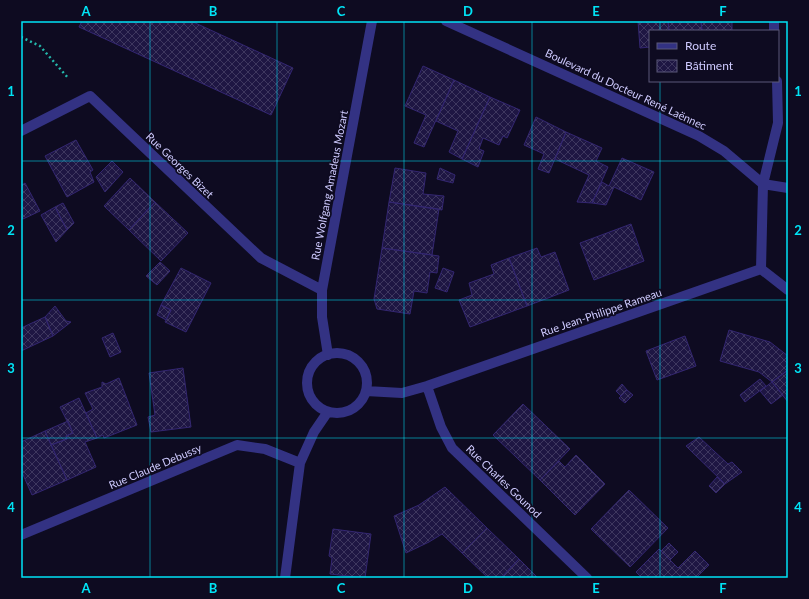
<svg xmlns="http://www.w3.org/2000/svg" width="809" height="599" viewBox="0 0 809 599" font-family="Lato,sans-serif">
<defs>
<pattern id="building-cross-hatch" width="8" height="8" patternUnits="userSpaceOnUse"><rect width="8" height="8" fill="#1e1643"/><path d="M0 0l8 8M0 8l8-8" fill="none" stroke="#3e375f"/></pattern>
</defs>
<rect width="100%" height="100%" fill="#0e0b21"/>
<path fill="url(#building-cross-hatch)" stroke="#332671" d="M 82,21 L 191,21 L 293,68 L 271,115 L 79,27 Z
M 638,21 L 668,21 L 669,31 L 650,31 L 650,47 L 640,48 Z
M 668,21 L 701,21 L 702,31 L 669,31 Z
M 701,21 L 732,21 L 732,31 L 702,31 Z
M 423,66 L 454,80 L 424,147 L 414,143 L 426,115 L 405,106 Z
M 454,80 L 490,97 L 462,159 L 449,152 L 458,131 L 436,121 Z
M 490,97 L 520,110 L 507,138 L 503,136 L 499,145 L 483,138 L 479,149 L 484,151 L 478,167 L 462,159 Z
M 536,117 L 566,132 L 549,173 L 538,169 L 544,154 L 524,145 Z
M 566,132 L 602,148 L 596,161 L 608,167 L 592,203 L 577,202 L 589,175 L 555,159 Z
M 76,140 L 93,170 L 90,172 L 94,182 L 67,197 L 45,156 Z
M 622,158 L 654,172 L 641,200 L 614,187 L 606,205 L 592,203 L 602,182 L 609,186 Z
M 112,161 L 123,172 L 105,192 L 96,177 Z
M 395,168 L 426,173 L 423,194 L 444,196 L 442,210 L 389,202 Z
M 440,168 L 455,175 L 453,183 L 437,179 Z
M 130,178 L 155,202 L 129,230 L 104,206 Z
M 21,183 L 22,185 L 25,183 L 40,211 L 23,219 L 21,216 Z
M 155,202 L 188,233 L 161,261 L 129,230 Z
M 389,202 L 439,209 L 432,255 L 382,248 Z
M 63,203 L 74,223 L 67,230 L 55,207 Z
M 55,207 L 67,230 L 56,242 L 41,215 Z
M 631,224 L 644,261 L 594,280 L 580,243 Z
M 382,248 L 439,256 L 437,273 L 430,272 L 427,293 L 414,291 L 410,314 L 377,309 L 374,299 Z
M 537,248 L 541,257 L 555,252 L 569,290 L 527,306 L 509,258 Z
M 509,258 L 527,306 L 470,327 L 459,300 L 472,295 L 469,283 L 494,274 L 491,265 Z
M 160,262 L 170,271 L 157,285 L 146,276 Z
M 181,268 L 211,283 L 186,332 L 165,322 L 171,310 L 161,305 Z
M 443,268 L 454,272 L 447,292 L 435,288 Z
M 161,305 L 171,310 L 166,320 L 157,315 Z
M 55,306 L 66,321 L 71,322 L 53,336 L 45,317 Z
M 45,317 L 53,336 L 21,351 L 21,328 Z
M 729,330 L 770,342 L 788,356 L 788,370 L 772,382 L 759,372 L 720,361 Z
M 113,333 L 121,352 L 110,357 L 102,338 Z
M 685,336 L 696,366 L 657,380 L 646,351 Z
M 183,368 L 191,427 L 151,432 L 148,417 L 155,415 L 149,373 Z
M 788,370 L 788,402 L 772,382 Z
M 119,378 L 137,425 L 104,438 L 103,435 L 97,438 L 86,413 L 93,409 L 85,393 L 102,387 L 102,382 L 106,384 Z
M 760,379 L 766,386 L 745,402 L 740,395 Z
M 772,382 L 783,395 L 771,404 L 760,391 Z
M 622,384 L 627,390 L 621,396 L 616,391 Z
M 627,390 L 633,395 L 625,403 L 619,398 Z
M 79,398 L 97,438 L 85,442 L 96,467 L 67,480 L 51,445 L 67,439 L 66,436 L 73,433 L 60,407 Z
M 523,404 L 570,449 L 540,480 L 493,435 Z
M 68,421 L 73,433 L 66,436 L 67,439 L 51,445 L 45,431 Z
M 45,431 L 67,480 L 32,495 L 21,470 L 21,442 Z
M 699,437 L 728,464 L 732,462 L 742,472 L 725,484 L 686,446 Z
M 576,455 L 605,484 L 575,515 L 540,480 L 559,461 L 565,467 Z
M 717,477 L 725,484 L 716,493 L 709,486 Z
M 445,487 L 487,528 L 462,553 L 442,534 L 429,542 L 406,553 L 394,516 L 419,505 Z
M 629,490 L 668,528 L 630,567 L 591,529 Z
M 487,528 L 519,559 L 501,578 L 488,578 L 462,553 Z
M 333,529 L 371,534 L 365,578 L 330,574 L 332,558 L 329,556 Z
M 669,543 L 678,552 L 670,560 L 661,551 Z
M 659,549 L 678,568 L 695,551 L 709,565 L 696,578 L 642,578 L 636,572 Z
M 519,559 L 538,578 L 501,578 Z"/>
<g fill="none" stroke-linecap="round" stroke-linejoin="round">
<path stroke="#24b9ac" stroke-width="2.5" stroke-dasharray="2 3" stroke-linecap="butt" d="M 21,37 L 40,46 L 69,79"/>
<path stroke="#333283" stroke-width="10" d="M 446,21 L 699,136 L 724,151 L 763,184 L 788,188
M 774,21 L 774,31
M 21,131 L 90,96 L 261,258 L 322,290
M 761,269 L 788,290
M307 383a30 30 0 1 1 60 0a30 30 0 1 1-60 0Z
M 328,355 L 322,317 L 322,290 L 372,21
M 427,386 L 441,427 L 452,448 L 587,578
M 366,391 L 402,393 L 427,386 L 761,269 L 763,184 L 778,123 L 777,81
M 21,535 L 237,445 L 265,449 L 300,463
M 285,578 L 300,463 L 314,432 L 327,413"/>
</g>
<path fill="none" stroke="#00e4f6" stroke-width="1" stroke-opacity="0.55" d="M 150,21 L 150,578M 277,21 L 277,578M 404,21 L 404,578M 532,21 L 532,578M 660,21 L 660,31M 660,81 L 660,578M 21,161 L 788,161M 21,300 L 788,300M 21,438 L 788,438"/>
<g text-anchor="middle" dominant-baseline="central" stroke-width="3.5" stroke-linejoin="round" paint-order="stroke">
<g font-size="11" fill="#cfcbff" stroke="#0e0b21">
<text transform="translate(626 89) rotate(25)">Boulevard du Docteur René Laënnec</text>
<text transform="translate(180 165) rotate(44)">Rue Georges Bizet</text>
<text transform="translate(329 185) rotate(-79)">Rue Wolfgang Amadeus Mozart</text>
<text transform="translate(601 312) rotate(-19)">Rue Jean-Philippe Rameau</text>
<text transform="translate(155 466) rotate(-23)">Rue Claude Debussy</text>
<text transform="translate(504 481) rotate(44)">Rue Charles Gounod</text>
</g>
</g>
<rect width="809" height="599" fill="none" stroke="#0e0b21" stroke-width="44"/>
<rect x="649" y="30" width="130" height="52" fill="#0e0b21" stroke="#5b587a"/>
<rect x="657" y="43" width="20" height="6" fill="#333283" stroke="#5b587a"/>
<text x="685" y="50" font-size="12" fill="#cfcbff">Route</text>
<rect x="657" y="60" width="20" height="12" fill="url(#building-cross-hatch)" stroke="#5b587a"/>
<text x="685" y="70" font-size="12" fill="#cfcbff">Bâtiment</text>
<rect x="22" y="22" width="765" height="555" fill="none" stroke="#00e4f6" stroke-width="1.5"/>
<g font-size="13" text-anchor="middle" font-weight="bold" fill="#00e4f6">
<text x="86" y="16">A</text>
<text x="213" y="16">B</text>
<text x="341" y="16">C</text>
<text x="468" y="16">D</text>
<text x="596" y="16">E</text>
<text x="723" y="16">F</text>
<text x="11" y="96">1</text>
<text x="798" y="96">1</text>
<text x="11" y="235">2</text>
<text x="798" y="235">2</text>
<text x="11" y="373">3</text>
<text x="798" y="373">3</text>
<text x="11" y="512">4</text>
<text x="798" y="512">4</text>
<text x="86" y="593">A</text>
<text x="213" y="593">B</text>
<text x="341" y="593">C</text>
<text x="468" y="593">D</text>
<text x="596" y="593">E</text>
<text x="723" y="593">F</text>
</g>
</svg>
